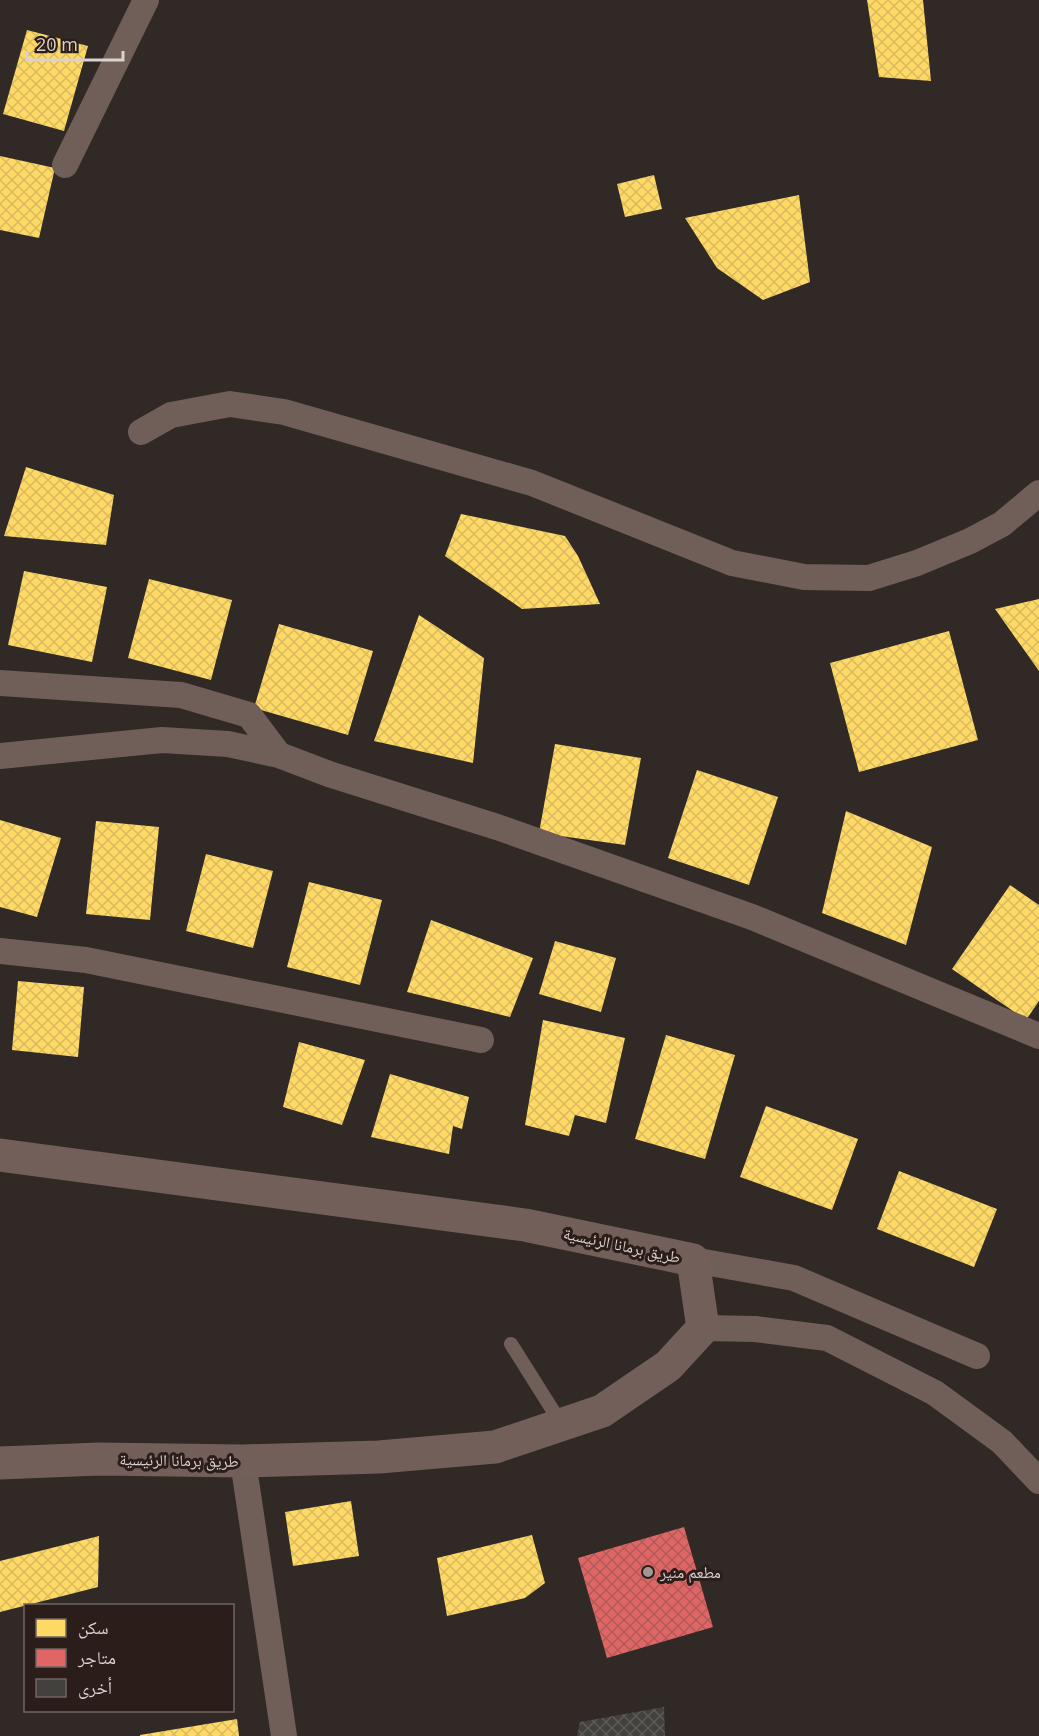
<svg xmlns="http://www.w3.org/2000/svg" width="1039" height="1736" viewBox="0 0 1039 1736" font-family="'Open Sans','Noto Naskh Arabic',sans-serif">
<defs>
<pattern id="homes-cross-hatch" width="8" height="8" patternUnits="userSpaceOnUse" patternTransform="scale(1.5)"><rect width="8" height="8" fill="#ffd966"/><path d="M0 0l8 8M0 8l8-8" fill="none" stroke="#d9ba5e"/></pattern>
<pattern id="shops-cross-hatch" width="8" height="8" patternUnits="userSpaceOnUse" patternTransform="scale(1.5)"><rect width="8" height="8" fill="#e06666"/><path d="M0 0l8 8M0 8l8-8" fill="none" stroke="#b15a5a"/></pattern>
<pattern id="building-cross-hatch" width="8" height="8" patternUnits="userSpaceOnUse" patternTransform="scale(1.5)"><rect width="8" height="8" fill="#42413e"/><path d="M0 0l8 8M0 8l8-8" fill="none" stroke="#5d5b59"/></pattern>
</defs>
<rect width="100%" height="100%" fill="#312926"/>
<path fill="url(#homes-cross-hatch)" d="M 867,0 L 923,0 L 931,81 L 879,77 Z
M 27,30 L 88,46 L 64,131 L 3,114 Z
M 0,156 L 55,168 L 39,238 L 0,230 Z
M 654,175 L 662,209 L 625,217 L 617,184 Z
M 799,195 L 810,282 L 763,300 L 717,268 L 685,218 Z
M 26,467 L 114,495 L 106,545 L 4,536 Z
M 461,514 L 565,536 L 578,556 L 600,604 L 522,609 L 445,556 Z
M 24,571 L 107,587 L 92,662 L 8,645 Z
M 149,579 L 232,600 L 211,680 L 128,658 Z
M 1039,599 L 1039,671 L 995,609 Z
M 419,615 L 484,658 L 473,763 L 374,741 Z
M 279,624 L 373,651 L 348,735 L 254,708 Z
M 949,631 L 978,740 L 859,772 L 830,663 Z
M 555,744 L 641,758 L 625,845 L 539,833 Z
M 697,770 L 778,797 L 749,885 L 668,858 Z
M 846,811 L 932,847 L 906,945 L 822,913 Z
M 0,820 L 61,838 L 37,917 L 0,907 Z
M 96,821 L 159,827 L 150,920 L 86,914 Z
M 206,854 L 273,871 L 253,948 L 186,931 Z
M 309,882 L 382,900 L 360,985 L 287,967 Z
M 1010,885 L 1039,905 L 1039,1001 L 1026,1020 L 952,969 Z
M 431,920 L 533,958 L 510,1017 L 407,992 Z
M 555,941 L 616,958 L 601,1012 L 539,994 Z
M 18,981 L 84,987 L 78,1057 L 12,1050 Z
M 543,1020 L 625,1038 L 606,1123 L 575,1115 L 569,1136 L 525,1125 Z
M 666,1035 L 735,1055 L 705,1159 L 635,1139 Z
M 299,1042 L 365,1060 L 342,1125 L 283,1107 Z
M 390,1074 L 469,1097 L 462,1129 L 453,1126 L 449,1154 L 371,1137 Z
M 766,1106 L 858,1139 L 832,1210 L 740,1177 Z
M 899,1171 L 997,1209 L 974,1267 L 877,1229 Z
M 351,1501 L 359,1556 L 293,1566 L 285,1512 Z
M 532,1535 L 545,1583 L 525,1598 L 447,1616 L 437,1558 Z
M 99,1536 L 98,1587 L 0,1612 L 0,1561 Z
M 237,1719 L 239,1736 L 140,1736 L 140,1735 Z"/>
<path fill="url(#shops-cross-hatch)" d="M 684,1527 L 713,1627 L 607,1658 L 578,1558 Z"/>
<path fill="url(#building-cross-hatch)" d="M 664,1707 L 665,1736 L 577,1736 L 580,1722 Z"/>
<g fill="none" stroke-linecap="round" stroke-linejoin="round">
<path stroke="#705e58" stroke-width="14" d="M 511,1344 L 562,1425"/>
<path stroke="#705e58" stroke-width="26" d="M 65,165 L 146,0
M 141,432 L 171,415 L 230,404 L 284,412 L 532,483 L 732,563 L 804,577 L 869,578 L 917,563 L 970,541 L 1002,524 L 1039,493
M 0,683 L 181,695 L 249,715 L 279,755
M 0,756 L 162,740 L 228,744 L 279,755 L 329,774 L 497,827 L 752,917 L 1039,1036
M 0,951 L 86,960 L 481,1040
M 693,1260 L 794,1278 L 977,1356
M 703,1328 L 755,1329 L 827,1338 L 935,1393 L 1002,1442 L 1039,1481
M 243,1461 L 284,1736"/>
<path stroke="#735f59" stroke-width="33" d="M 0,1155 L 525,1225 L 693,1260 L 703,1328 L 668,1366 L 602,1411 L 495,1447 L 379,1457 L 243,1461 L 99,1459 L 0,1463"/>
</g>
<circle fill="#a09694" stroke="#2b1d19" stroke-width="2" cx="648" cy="1572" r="6"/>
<g text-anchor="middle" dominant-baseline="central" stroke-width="6" stroke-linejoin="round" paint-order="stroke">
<g font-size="16" fill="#dbd1cf" stroke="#2b1d19">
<text transform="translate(622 1245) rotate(12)">طريق برمانا الرئيسية</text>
<text transform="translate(179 1460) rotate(1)">طريق برمانا الرئيسية</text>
</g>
<g font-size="16" fill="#dbd1cf" stroke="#2b1d19" text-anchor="start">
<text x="660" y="1572">مطعم منير</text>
</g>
</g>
<rect x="24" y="1604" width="210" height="108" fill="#2b1d19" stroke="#716562" stroke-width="1.5"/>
<rect x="36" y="1619" width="30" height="18" fill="#ffd966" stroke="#716562" stroke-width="1.5"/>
<text x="78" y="1634" font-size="18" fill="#dbd1cf">سكن</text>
<rect x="36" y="1649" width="30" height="18" fill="#e06666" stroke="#716562" stroke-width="1.5"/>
<text x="78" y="1664" font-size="18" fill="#dbd1cf">متاجر</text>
<rect x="36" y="1679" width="30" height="18" fill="#42413e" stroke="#716562" stroke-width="1.5"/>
<text x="78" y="1694" font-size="18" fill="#dbd1cf">أخرى</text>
<path d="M27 51v9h96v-9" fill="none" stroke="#dbd1cf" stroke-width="3"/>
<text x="36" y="51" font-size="18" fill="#dbd1cf" stroke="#2b1d19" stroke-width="4.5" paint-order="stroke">20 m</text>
</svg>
